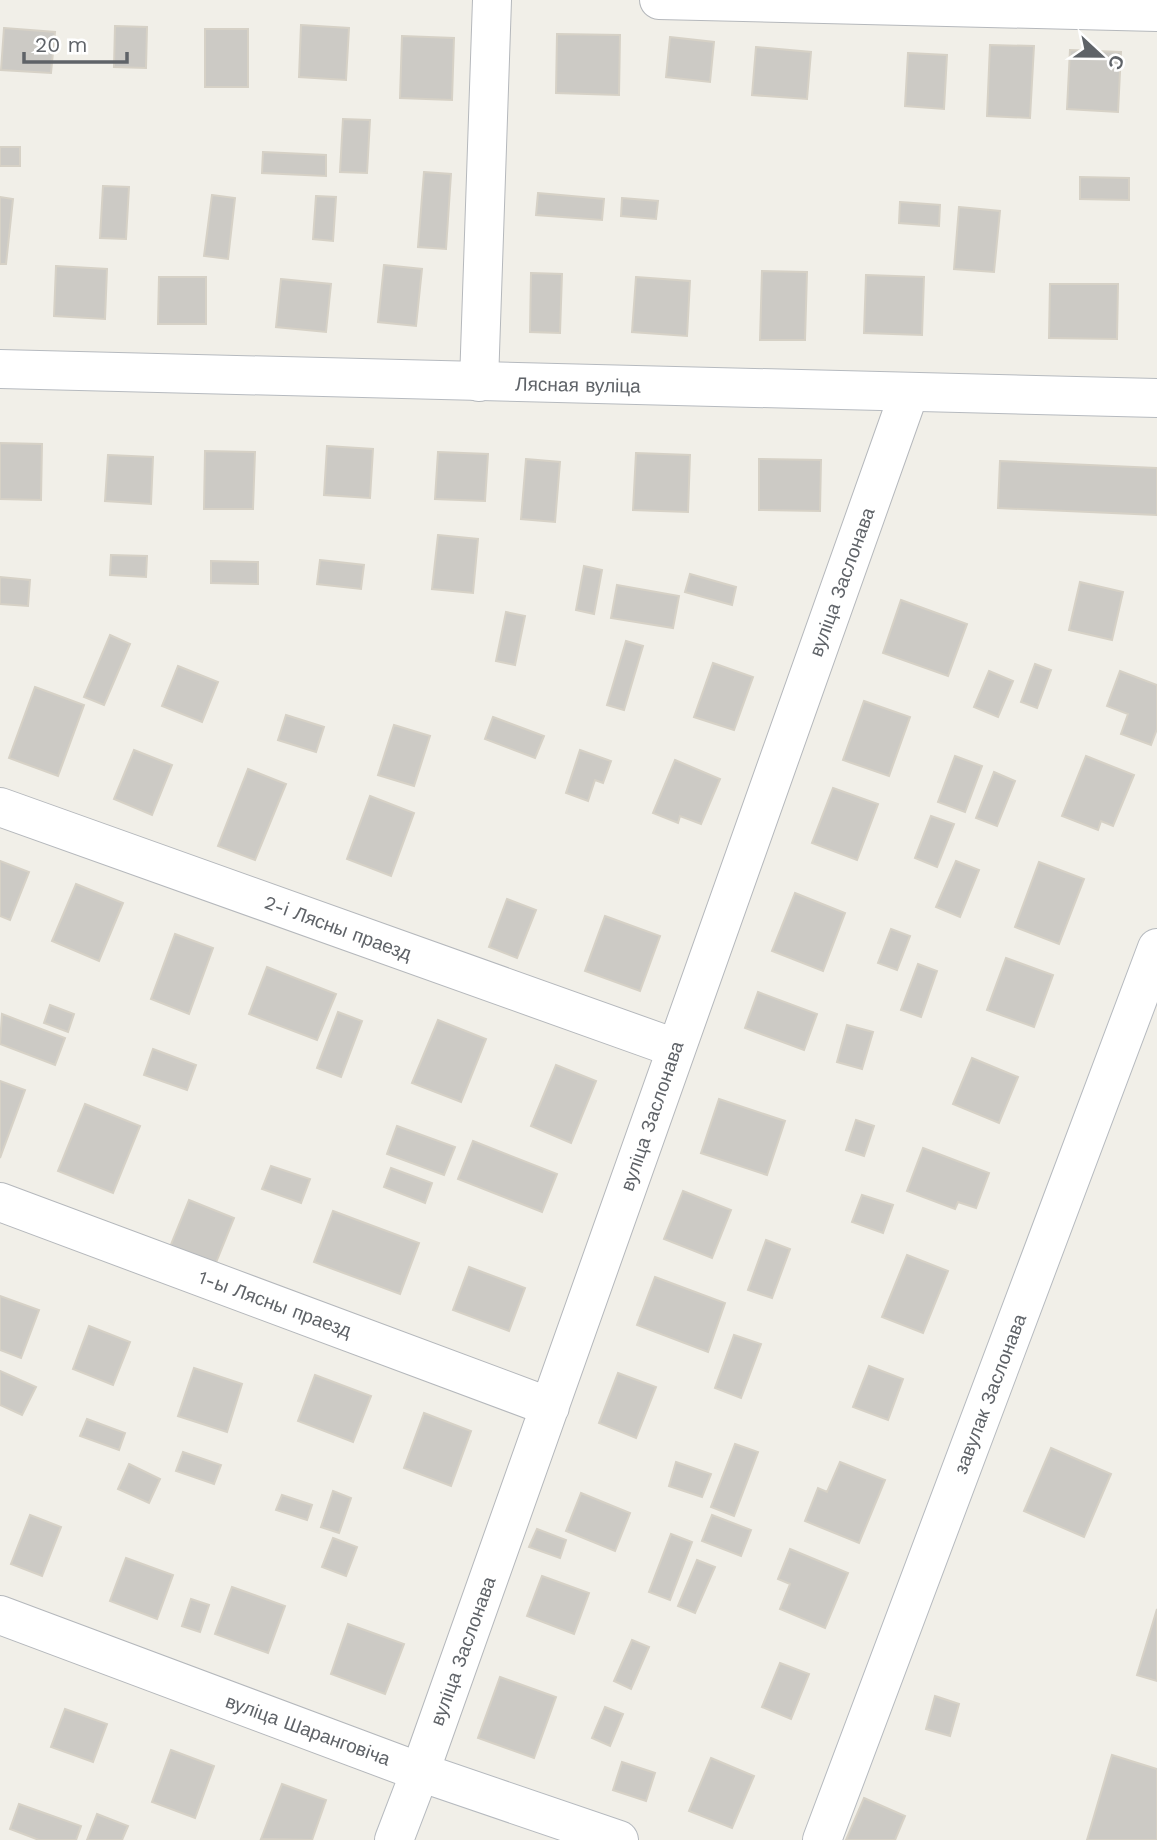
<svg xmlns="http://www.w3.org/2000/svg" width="1157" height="1840" viewBox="0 0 1157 1840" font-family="'Work Sans',sans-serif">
<rect width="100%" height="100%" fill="#f1efe8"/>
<path fill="#cccac5" stroke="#d6d1c6" stroke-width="2" d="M 301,25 L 349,28 L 346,80 L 299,77 Z
M 115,26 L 147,27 L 146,68 L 114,67 Z
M 4,28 L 55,32 L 51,73 L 1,70 Z
M 205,29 L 248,29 L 248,87 L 205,87 Z
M 557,34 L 620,35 L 619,95 L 556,93 Z
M 402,36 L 454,38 L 452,100 L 400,98 Z
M 670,37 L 714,42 L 710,82 L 666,77 Z
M 990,45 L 1034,46 L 1030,118 L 987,116 Z
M 756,47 L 811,52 L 807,99 L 752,95 Z
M 1070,50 L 1121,52 L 1118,112 L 1067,109 Z
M 908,53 L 947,55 L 944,109 L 905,106 Z
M 343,119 L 370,120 L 367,173 L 340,172 Z
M 0,147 L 20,147 L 20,166 L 0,166 Z
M 263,152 L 326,155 L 326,176 L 262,173 Z
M 424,172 L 451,174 L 446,249 L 418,247 Z
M 1080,177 L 1129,178 L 1129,200 L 1080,199 Z
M 103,186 L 129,187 L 126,239 L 100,238 Z
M 538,193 L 604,199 L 602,220 L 536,215 Z
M 212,195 L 235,198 L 228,259 L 204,256 Z
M 316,196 L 336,197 L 333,241 L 313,239 Z
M 0,197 L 13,199 L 6,264 L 0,264 Z
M 622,198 L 658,201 L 656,219 L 621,216 Z
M 900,202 L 940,205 L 939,226 L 899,223 Z
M 959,207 L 1000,211 L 994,272 L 954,269 Z
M 384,265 L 422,269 L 416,326 L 378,322 Z
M 56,266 L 107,269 L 105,319 L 54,316 Z
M 762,271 L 807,272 L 805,340 L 760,340 Z
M 531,273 L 562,274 L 560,333 L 530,332 Z
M 866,275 L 924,277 L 922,335 L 864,333 Z
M 159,277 L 206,277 L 206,324 L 158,324 Z
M 636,277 L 690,281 L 687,336 L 632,332 Z
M 281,279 L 331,284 L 326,332 L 276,327 Z
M 1050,284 L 1118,284 L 1117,339 L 1049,338 Z
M 0,443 L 42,444 L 41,500 L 0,499 Z
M 327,446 L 373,449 L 370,498 L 324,495 Z
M 205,451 L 255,452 L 253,509 L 204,509 Z
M 438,452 L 488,454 L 485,501 L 435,499 Z
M 636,453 L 690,455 L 688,512 L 633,510 Z
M 108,455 L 153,457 L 151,504 L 105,501 Z
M 526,459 L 560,462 L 555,522 L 521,519 Z
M 759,459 L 821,460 L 820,511 L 759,510 Z
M 1000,461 L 1157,468 L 1157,515 L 998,508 Z
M 438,535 L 478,539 L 473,593 L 432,589 Z
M 111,555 L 147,556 L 146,577 L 110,575 Z
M 320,560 L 364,565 L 361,589 L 317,584 Z
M 211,561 L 258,562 L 258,584 L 211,583 Z
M 584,566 L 602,570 L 594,614 L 576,610 Z
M 690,574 L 736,587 L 732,605 L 685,592 Z
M 0,577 L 30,580 L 28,606 L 0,604 Z
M 1080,582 L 1123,592 L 1112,640 L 1069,630 Z
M 617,585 L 679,596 L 673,628 L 611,618 Z
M 901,600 L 967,624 L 948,676 L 883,653 Z
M 506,612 L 525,616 L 515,665 L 496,661 Z
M 110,635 L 130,644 L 104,705 L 84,697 Z
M 626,641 L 643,646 L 624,710 L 607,705 Z
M 713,663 L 753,677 L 734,730 L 694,717 Z
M 1035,664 L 1051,670 L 1037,708 L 1021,702 Z
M 178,666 L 218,682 L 202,722 L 162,706 Z
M 989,671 L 1013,681 L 998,717 L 974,707 Z
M 1120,671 L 1157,685 L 1157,729 L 1151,745 L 1121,734 L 1128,714 L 1107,706 Z
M 35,687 L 84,705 L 58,776 L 9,758 Z
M 864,701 L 910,717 L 889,776 L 843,760 Z
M 286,715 L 324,727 L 316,752 L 278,740 Z
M 493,717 L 544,736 L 535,758 L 485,739 Z
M 394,725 L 430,736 L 414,786 L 378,775 Z
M 134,750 L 172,765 L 152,815 L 114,799 Z
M 580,750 L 611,761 L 603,783 L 595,780 L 588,801 L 566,793 Z
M 955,756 L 982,766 L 965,812 L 938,802 Z
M 1086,756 L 1134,775 L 1113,826 L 1101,821 L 1098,830 L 1062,816 Z
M 675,760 L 720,779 L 701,824 L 680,816 L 678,823 L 653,813 Z
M 248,769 L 286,784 L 255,860 L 218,846 Z
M 994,772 L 1015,781 L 997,826 L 976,818 Z
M 833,788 L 878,804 L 857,860 L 812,843 Z
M 370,796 L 414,813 L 391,876 L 347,859 Z
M 931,816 L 954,824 L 937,867 L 915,858 Z
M 0,861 L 29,872 L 10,920 L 0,916 Z
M 956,861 L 979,870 L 960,917 L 936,907 Z
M 1039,862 L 1084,879 L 1059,944 L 1015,927 Z
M 76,884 L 123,903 L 99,961 L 52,941 Z
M 795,893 L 845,913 L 823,971 L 772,951 Z
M 507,899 L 536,910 L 517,958 L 489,947 Z
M 605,916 L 660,936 L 640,991 L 585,971 Z
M 891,929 L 910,936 L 897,970 L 878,963 Z
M 175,934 L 213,948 L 189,1014 L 151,999 Z
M 1006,958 L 1053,975 L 1034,1027 L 987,1010 Z
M 918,964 L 937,971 L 921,1017 L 901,1010 Z
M 267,967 L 336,994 L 317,1040 L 249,1014 Z
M 758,992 L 817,1014 L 804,1050 L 745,1028 Z
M 50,1005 L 74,1014 L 68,1032 L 44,1023 Z
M 338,1012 L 362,1021 L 341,1077 L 317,1068 Z
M 2,1014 L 65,1038 L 55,1065 L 0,1044 Z
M 438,1020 L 486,1039 L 461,1102 L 412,1083 Z
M 847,1025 L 873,1032 L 862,1069 L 837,1062 Z
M 153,1049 L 196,1065 L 187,1090 L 144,1075 Z
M 972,1058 L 1018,1077 L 999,1123 L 953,1104 Z
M 556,1065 L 596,1081 L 571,1143 L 531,1126 Z
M 0,1081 L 25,1090 L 0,1158 Z
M 719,1099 L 785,1121 L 767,1175 L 701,1153 Z
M 85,1104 L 140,1126 L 113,1193 L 58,1171 Z
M 856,1120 L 874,1126 L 864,1156 L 846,1150 Z
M 397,1126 L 455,1147 L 444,1175 L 387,1154 Z
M 473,1141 L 557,1174 L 542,1212 L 458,1179 Z
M 923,1148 L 989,1173 L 976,1208 L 958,1202 L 955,1209 L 907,1191 Z
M 271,1166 L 310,1179 L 301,1203 L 262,1189 Z
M 391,1168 L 432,1183 L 425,1203 L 384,1187 Z
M 683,1191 L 731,1210 L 712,1258 L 664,1239 Z
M 862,1195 L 893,1205 L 883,1233 L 852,1222 Z
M 189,1200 L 234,1218 L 213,1270 L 168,1252 Z
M 333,1211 L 419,1243 L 400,1294 L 314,1262 Z
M 766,1240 L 790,1249 L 772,1298 L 748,1290 Z
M 907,1255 L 948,1271 L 923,1333 L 882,1317 Z
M 469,1267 L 525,1288 L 509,1331 L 453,1310 Z
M 655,1277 L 725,1303 L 708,1352 L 637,1325 Z
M 0,1296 L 39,1310 L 21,1358 L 0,1350 Z
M 89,1326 L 130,1342 L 113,1385 L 73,1369 Z
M 734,1335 L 761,1344 L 741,1398 L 715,1388 Z
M 869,1366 L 903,1379 L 888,1420 L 853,1407 Z
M 194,1368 L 242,1384 L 227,1432 L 178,1416 Z
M 0,1371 L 36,1387 L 22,1415 L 0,1405 Z
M 618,1373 L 656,1387 L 636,1438 L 599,1423 Z
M 315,1375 L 371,1396 L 353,1442 L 298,1421 Z
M 424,1413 L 471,1431 L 451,1486 L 404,1468 Z
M 87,1419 L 125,1433 L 119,1450 L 80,1436 Z
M 735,1444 L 758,1452 L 734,1516 L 711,1507 Z
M 1051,1448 L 1111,1474 L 1084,1537 L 1024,1511 Z
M 183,1452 L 221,1465 L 214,1484 L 176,1471 Z
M 676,1462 L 711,1474 L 702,1497 L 669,1486 Z
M 840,1462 L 885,1480 L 859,1543 L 805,1521 L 818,1488 L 827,1492 Z
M 129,1464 L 160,1479 L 149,1503 L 118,1489 Z
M 333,1491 L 351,1498 L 339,1533 L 321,1527 Z
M 581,1493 L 630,1513 L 615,1551 L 566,1531 Z
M 282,1495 L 312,1505 L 307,1520 L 276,1510 Z
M 30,1515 L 61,1527 L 42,1576 L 11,1564 Z
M 712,1515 L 751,1530 L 741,1556 L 702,1541 Z
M 537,1529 L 566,1540 L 560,1558 L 529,1547 Z
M 671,1534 L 692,1542 L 670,1600 L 649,1592 Z
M 333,1538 L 357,1547 L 346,1576 L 322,1567 Z
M 790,1549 L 848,1573 L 825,1628 L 780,1609 L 790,1584 L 778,1579 Z
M 126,1558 L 173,1575 L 157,1619 L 110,1601 Z
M 697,1560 L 715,1567 L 695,1613 L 678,1606 Z
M 542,1576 L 589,1593 L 574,1634 L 527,1616 Z
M 232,1587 L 285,1606 L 268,1653 L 215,1634 Z
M 191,1599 L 209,1605 L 200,1632 L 182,1626 Z
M 1157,1609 L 1157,1681 L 1137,1675 Z
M 348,1624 L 404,1644 L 385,1694 L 331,1674 Z
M 632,1640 L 649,1647 L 631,1689 L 614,1681 Z
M 780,1663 L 809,1674 L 791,1719 L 762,1707 Z
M 500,1677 L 556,1697 L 534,1758 L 478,1738 Z
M 935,1696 L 959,1704 L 950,1736 L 926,1729 Z
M 605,1707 L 623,1714 L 610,1746 L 592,1738 Z
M 65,1709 L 107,1724 L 93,1762 L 51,1747 Z
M 171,1750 L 214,1766 L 195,1818 L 152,1802 Z
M 1112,1755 L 1157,1769 L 1157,1840 L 1087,1840 Z
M 711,1758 L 754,1776 L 732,1828 L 689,1811 Z
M 622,1762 L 655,1773 L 646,1801 L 613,1790 Z
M 282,1784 L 326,1800 L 312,1840 L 261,1839 Z
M 864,1798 L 905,1816 L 895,1840 L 846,1840 Z
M 19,1804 L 81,1826 L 76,1840 L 39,1840 L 10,1829 Z
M 97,1814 L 128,1826 L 122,1840 L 87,1840 Z"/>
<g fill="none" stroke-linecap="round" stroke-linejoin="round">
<g stroke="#b5b8bc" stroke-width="40">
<path id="street" d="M 659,0 L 1157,12
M 479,382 L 492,0
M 0,807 L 675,1048
M 0,1202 L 550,1407
M 0,1615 L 420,1772 L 909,393"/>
</g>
<g stroke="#b6babf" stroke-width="40">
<path id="secondary" d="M 0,369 L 1157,398
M 394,1840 L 420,1772 L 619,1840
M 822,1840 L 1157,948"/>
</g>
<use href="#street" stroke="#fff" stroke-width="38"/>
<use href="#secondary" stroke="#fff" stroke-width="38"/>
</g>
<g text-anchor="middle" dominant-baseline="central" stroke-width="7" stroke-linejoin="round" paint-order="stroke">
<g font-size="19" fill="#5f6368" stroke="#fff">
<text transform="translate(578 385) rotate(1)">Лясная вуліца</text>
<text transform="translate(842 582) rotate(-70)">вуліца Заслонава</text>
<text transform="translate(338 928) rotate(20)">2-і Лясны праезд</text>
<text transform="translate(652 1116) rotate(-71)">вуліца Заслонава</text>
<text transform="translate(275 1304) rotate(20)">1-ы Лясны праезд</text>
<text transform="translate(990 1394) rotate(-69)">завулак Заслонава</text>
<text transform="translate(463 1651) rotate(-70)">вуліца Заслонава</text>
<text transform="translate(308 1730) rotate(20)">вуліца Шаранговіча</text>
</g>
</g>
<g transform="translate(1101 56) rotate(112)" stroke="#ffffff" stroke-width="5" paint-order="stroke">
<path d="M0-5L12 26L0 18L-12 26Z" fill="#5f6368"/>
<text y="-10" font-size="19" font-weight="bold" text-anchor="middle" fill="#5f6368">С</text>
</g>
<path d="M24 52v10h103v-10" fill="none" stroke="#5f6368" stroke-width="3.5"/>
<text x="35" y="52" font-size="21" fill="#5f6368" stroke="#ffffff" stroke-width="5" paint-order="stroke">20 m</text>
</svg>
